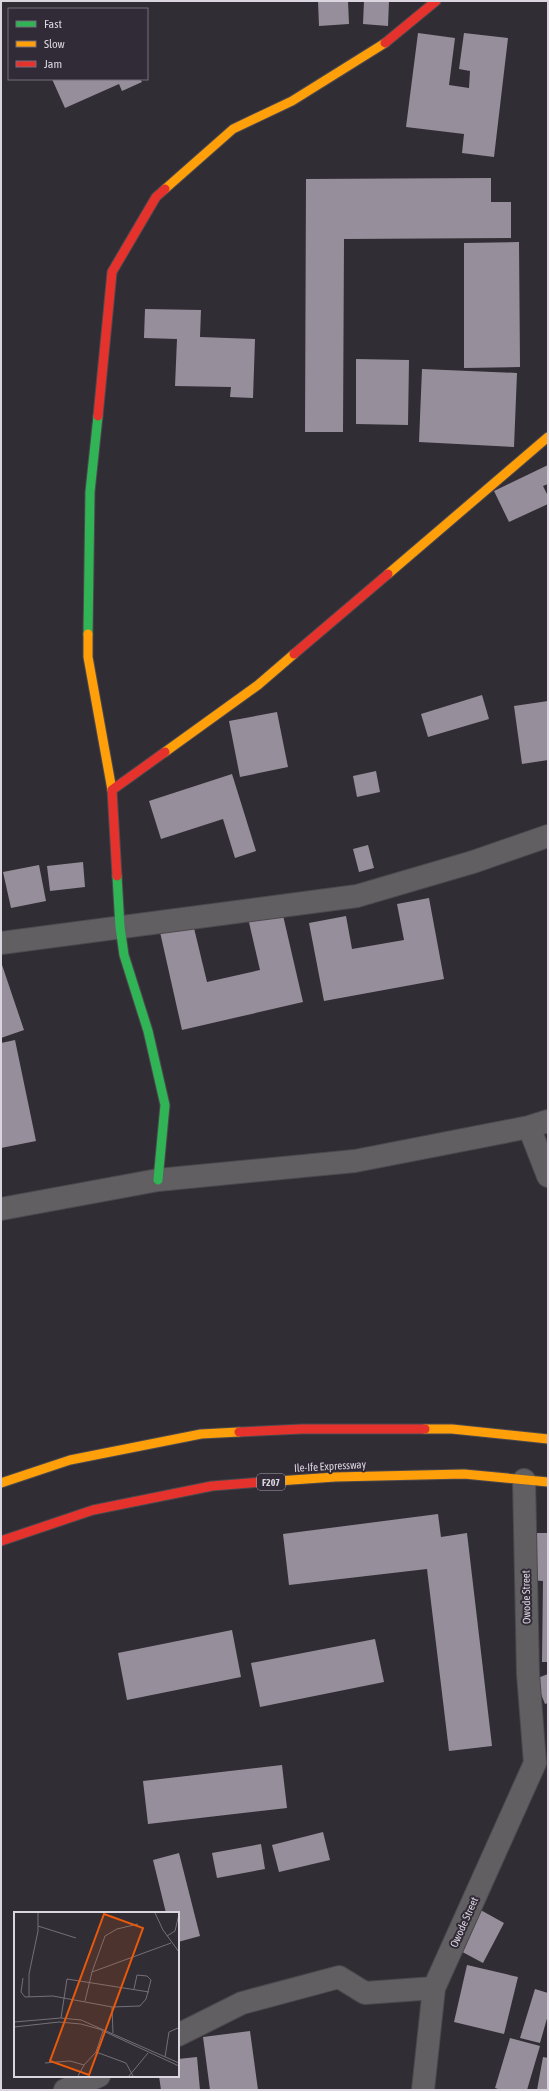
<svg xmlns="http://www.w3.org/2000/svg" width="549" height="2091" viewBox="0 0 549 2091" font-family="'Asap Condensed',sans-serif">
<rect width="100%" height="100%" fill="#312d34"/>
<path fill="#968f9b" d="M 318,1 L 348,1 L 349,24 L 319,26 Z
M 364,1 L 389,1 L 388,26 L 363,24 Z
M 418,33 L 455,38 L 449,85 L 469,88 L 470,71 L 459,69 L 464,33 L 508,38 L 494,157 L 462,153 L 464,134 L 406,127 Z
M 52,79 L 140,79 L 142,82 L 122,91 L 119,84 L 65,108 Z
M 491,178 L 491,202 L 511,202 L 511,238 L 344,239 L 343,432 L 305,432 L 306,179 Z
M 519,242 L 520,367 L 464,368 L 464,243 Z
M 145,309 L 201,310 L 200,337 L 255,339 L 253,398 L 230,397 L 231,387 L 175,386 L 177,339 L 144,338 Z
M 356,359 L 409,360 L 408,425 L 356,424 Z
M 422,369 L 517,373 L 514,447 L 419,442 Z
M 548,465 L 548,484 L 543,486 L 548,496 L 548,504 L 509,522 L 494,491 Z
M 482,695 L 489,719 L 428,737 L 421,714 Z
M 548,701 L 548,760 L 522,764 L 514,706 Z
M 277,712 L 288,767 L 240,777 L 229,721 Z
M 376,771 L 380,792 L 357,797 L 353,776 Z
M 232,774 L 256,851 L 235,858 L 223,819 L 161,839 L 149,801 Z
M 368,845 L 374,868 L 359,872 L 353,849 Z
M 83,862 L 85,887 L 50,891 L 47,866 Z
M 39,865 L 46,901 L 11,908 L 3,872 Z
M 429,898 L 444,979 L 324,1001 L 309,923 L 346,916 L 352,949 L 404,940 L 397,904 Z
M 282,911 L 303,1002 L 182,1030 L 160,932 L 193,924 L 207,982 L 260,970 L 248,918 Z
M 1,962 L 24,1030 L 1,1038 Z
M 15,1040 L 36,1141 L 1,1148 L 1,1043 Z
M 438,1514 L 441,1537 L 467,1533 L 492,1746 L 449,1751 L 427,1569 L 289,1585 L 283,1534 Z
M 529,1533 L 548,1533 L 548,1662 L 542,1662 L 543,1581 L 529,1580 Z
M 232,1630 L 241,1677 L 127,1700 L 118,1653 Z
M 375,1639 L 384,1682 L 260,1707 L 251,1663 Z
M 548,1674 L 548,1703 L 545,1704 L 535,1679 Z
M 282,1765 L 287,1808 L 148,1824 L 143,1781 Z
M 323,1832 L 330,1860 L 279,1872 L 272,1845 Z
M 261,1844 L 265,1869 L 217,1878 L 212,1853 Z
M 179,1853 L 200,1936 L 178,1942 L 178,1913 L 166,1913 L 153,1860 Z
M 477,1908 L 504,1923 L 483,1963 L 455,1948 Z
M 467,1965 L 518,1977 L 504,2034 L 454,2022 Z
M 535,1989 L 548,1993 L 548,2015 L 540,2043 L 520,2038 Z
M 250,2031 L 258,2090 L 210,2090 L 203,2037 Z
M 510,2038 L 540,2046 L 527,2090 L 501,2090 L 495,2088 Z
M 197,2057 L 200,2090 L 161,2090 L 159,2076 L 178,2076 L 178,2059 Z
M 543,2057 L 548,2058 L 548,2090 L 537,2090 Z"/>
<g fill="none" stroke-linecap="round" stroke-linejoin="round">
<g stroke="#4c494e" stroke-width="24">
<path id="street" d="M 1,943 L 357,896 L 473,862 L 548,836
M 529,1127 L 548,1176
M 1,1209 L 158,1180 L 355,1161 L 529,1127 L 548,1121
M 178,2035 L 242,2003 L 339,1977 L 365,1993 L 434,1988
M 65,2090 L 99,2076
M 423,2090 L 434,1988 L 535,1763 L 528,1674 L 524,1480"/>
</g>
<g stroke="#4c494e" stroke-width="11">
<path id="fast" d="M 88,634 L 90,492 L 98,416
M 117,876 L 120,927 L 124,955 L 148,1031 L 165,1105 L 158,1180"/>
</g>
<g stroke="#4c494e" stroke-width="11">
<path id="slow" d="M 165,189 L 233,129 L 292,101 L 385,43
M 388,574 L 548,437
M 88,634 L 88,657 L 112,790
M 165,752 L 258,685 L 294,654
M 425,1429 L 452,1429 L 548,1439
M 263,1482 L 335,1477 L 464,1474 L 548,1482
M 1,1483 L 70,1460 L 201,1434 L 239,1432"/>
</g>
<g stroke="#4c494e" stroke-width="11">
<path id="jam" d="M 385,43 L 436,1
M 98,416 L 112,272 L 156,197 L 165,189
M 294,654 L 388,574
M 117,876 L 112,790 L 165,752
M 239,1432 L 302,1429 L 425,1429
M 1,1541 L 93,1510 L 212,1486 L 263,1482"/>
</g>
<use href="#street" stroke="#615f62" stroke-width="22"/>
<use href="#fast" stroke="#30b455" stroke-width="9"/>
<use href="#slow" stroke="#ff9f0a" stroke-width="9"/>
<use href="#jam" stroke="#e5322d" stroke-width="9"/>
</g>
<g text-anchor="middle" dominant-baseline="central" stroke-width="4" stroke-linejoin="round" paint-order="stroke">
<rect fill="#312a37" stroke="#a7a2ac" stroke-width="1" x="257" y="1474" width="28" height="16" rx="3"/>
<g font-size="10" font-weight="bold" fill="#dad5de">
<text x="271" y="1482">F207</text>
</g>
<g font-size="11" fill="#dad5de" stroke="#312a37">
<text transform="translate(330 1466) rotate(-3)">Ile-Ife Expressway</text>
<text transform="translate(526 1597) rotate(-91)">Owode Street</text>
<text transform="translate(464 1922) rotate(-66)">Owode Street</text>
</g>
</g>
<g transform="translate(14 1912)">
<rect width="165" height="165" fill="#312d34"/>
<path fill="none" stroke="#757078" stroke-width="1" d="M 141,1 L 149,18 L 165,40M 24,14 L 62,26M 153,24 L 161,19 L 165,2M 78,60 L 91,24 L 103,17 L 124,12M 9,66 L 7,80 L 11,85 L 39,84 L 98,95 L 126,94 L 132,87 L 137,68 L 133,64 L 123,63 L 120,77M 15,85 L 15,62 L 24,19 L 24,1M 71,89 L 78,60 L 157,31M 98,95 L 99,121M 47,106 L 53,67 L 135,80M 0,110 L 47,106 L 67,108 L 165,151M 0,115 L 45,110 L 67,112 L 85,117 L 165,154M 82,140 L 112,151 L 119,164M 151,145 L 155,120 L 164,116M 31,151 L 56,149 L 70,153M 64,164 L 70,153 L 82,140 L 89,119M 115,164 L 134,141"/>
<path fill="#e8590c" fill-opacity="0.15" stroke="#e8590c" stroke-width="2" d="M 90,2 L 129,16 L 75,163 L 36,149 Z"/>
<rect width="165" height="165" fill="none" stroke="#dad5de" stroke-width="2"/>
</g>
<rect width="549" height="2091" fill="none" stroke="#dad5de" stroke-width="4"/>
<rect x="8" y="8" width="140" height="72" fill="#312a37" stroke="#756e7a"/>
<rect x="16" y="21" width="20" height="6" fill="#30b455" stroke="#756e7a"/>
<text x="44" y="28" font-size="12" fill="#dad5de">Fast</text>
<rect x="16" y="41" width="20" height="6" fill="#ff9f0a" stroke="#756e7a"/>
<text x="44" y="48" font-size="12" fill="#dad5de">Slow</text>
<rect x="16" y="61" width="20" height="6" fill="#e5322d" stroke="#756e7a"/>
<text x="44" y="68" font-size="12" fill="#dad5de">Jam</text>
</svg>
